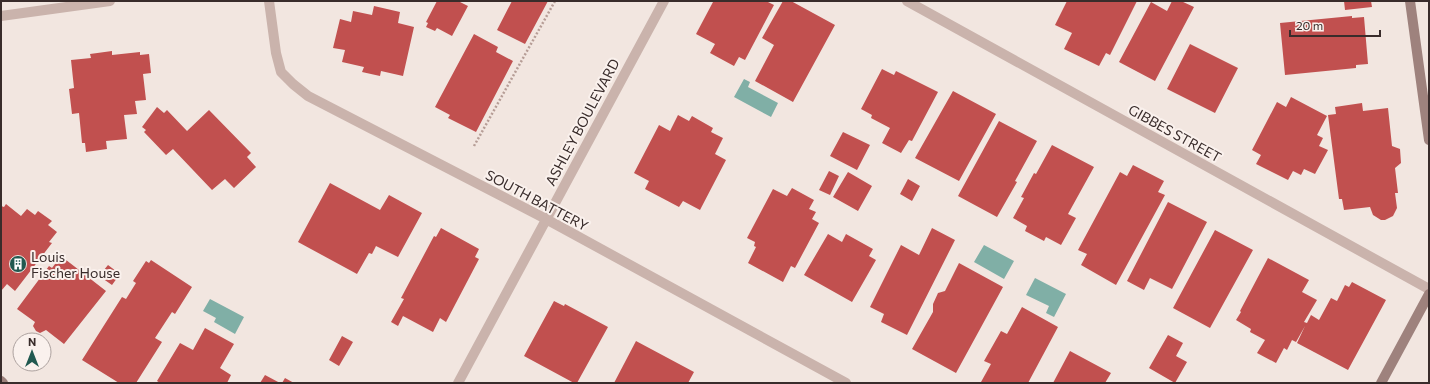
<svg xmlns="http://www.w3.org/2000/svg" width="1430" height="384" viewBox="0 0 1430 384" font-family="Commissioner,sans-serif">
<rect width="100%" height="100%" fill="#f2e6e0"/>
<path fill="#80afa6" d="M 744,79 L 750,82 L 748,87 L 778,103 L 771,117 L 734,97 Z
M 984,245 L 1014,261 L 1004,279 L 974,262 Z
M 1035,278 L 1066,294 L 1054,317 L 1046,313 L 1049,306 L 1026,295 Z
M 210,299 L 244,317 L 235,334 L 214,322 L 216,318 L 203,311 Z"/>
<path fill="#c1504f" d="M 437,1 L 458,1 L 468,6 L 452,36 L 437,28 L 435,31 L 426,27 L 428,23 L 426,22 Z
M 512,1 L 548,1 L 525,44 L 497,30 Z
M 710,1 L 766,1 L 774,5 L 745,60 L 739,57 L 734,66 L 710,53 L 715,44 L 696,34 L 713,2 Z
M 783,1 L 791,1 L 835,25 L 793,102 L 755,81 L 774,45 L 762,38 Z
M 1067,1 L 1137,1 L 1110,55 L 1106,53 L 1099,66 L 1064,49 L 1072,33 L 1055,25 Z
M 1172,1 L 1181,1 L 1194,7 L 1155,81 L 1119,62 L 1151,2 L 1167,11 Z
M 1344,1 L 1371,1 L 1372,7 L 1345,10 Z
M 374,6 L 400,12 L 398,23 L 414,27 L 403,76 L 381,71 L 380,76 L 362,72 L 364,67 L 342,62 L 345,50 L 333,48 L 340,19 L 351,22 L 353,11 L 372,15 Z
M 1352,16 L 1352,18 L 1364,17 L 1368,64 L 1356,65 L 1356,68 L 1285,75 L 1280,23 Z
M 474,34 L 498,47 L 496,52 L 513,61 L 476,132 L 448,118 L 450,115 L 435,107 Z
M 1190,44 L 1238,68 L 1215,113 L 1167,89 Z
M 112,51 L 112,55 L 140,52 L 140,55 L 149,54 L 151,73 L 143,74 L 146,100 L 135,101 L 137,114 L 124,115 L 127,139 L 106,141 L 107,149 L 86,152 L 85,143 L 82,143 L 79,113 L 72,114 L 69,89 L 74,88 L 71,60 L 91,58 L 90,54 Z
M 882,69 L 894,75 L 896,71 L 938,92 L 912,141 L 909,140 L 901,153 L 882,143 L 890,128 L 871,118 L 872,115 L 861,109 Z
M 953,91 L 996,114 L 959,181 L 915,158 Z
M 1291,97 L 1327,116 L 1317,135 L 1323,138 L 1319,146 L 1328,150 L 1315,174 L 1304,169 L 1301,175 L 1293,171 L 1288,180 L 1256,164 L 1261,155 L 1252,150 L 1277,102 L 1286,107 Z
M 1362,103 L 1363,111 L 1388,108 L 1392,146 L 1400,149 L 1401,163 L 1395,168 L 1398,193 L 1395,193 L 1397,208 L 1393,216 L 1385,220 L 1381,220 L 1373,215 L 1370,207 L 1344,210 L 1342,199 L 1339,199 L 1328,115 L 1336,114 L 1335,107 Z
M 157,107 L 164,113 L 167,110 L 187,131 L 209,110 L 251,153 L 247,157 L 256,167 L 234,188 L 225,179 L 212,190 L 173,149 L 166,155 L 144,132 L 146,130 L 142,127 Z
M 678,115 L 689,121 L 692,116 L 713,128 L 711,132 L 723,138 L 715,154 L 726,160 L 700,210 L 683,201 L 679,207 L 645,189 L 649,181 L 634,173 L 659,125 L 670,131 Z
M 999,121 L 1037,141 L 1015,181 L 1017,182 L 997,217 L 958,196 Z
M 843,132 L 870,145 L 857,170 L 830,156 Z
M 1052,145 L 1094,167 L 1068,214 L 1076,218 L 1061,245 L 1046,237 L 1044,241 L 1025,231 L 1027,226 L 1013,218 L 1024,198 L 1021,197 L 1034,173 L 1036,174 Z
M 1133,165 L 1164,181 L 1158,192 L 1165,195 L 1116,285 L 1081,265 L 1087,254 L 1078,250 L 1120,172 L 1127,176 Z
M 829,171 L 839,176 L 830,195 L 819,190 Z
M 848,172 L 872,186 L 858,211 L 833,197 Z
M 908,179 L 920,186 L 912,201 L 900,194 Z
M 330,183 L 380,210 L 389,195 L 422,213 L 398,257 L 376,246 L 372,254 L 369,253 L 357,274 L 298,242 Z
M 792,188 L 814,200 L 809,209 L 816,212 L 812,219 L 819,223 L 795,268 L 791,266 L 783,282 L 748,263 L 756,247 L 754,246 L 755,242 L 747,238 L 773,189 L 787,196 Z
M 1168,202 L 1207,222 L 1172,289 L 1150,278 L 1144,290 L 1127,281 Z
M 6,204 L 21,216 L 27,209 L 35,215 L 38,211 L 52,221 L 48,225 L 57,232 L 49,242 L 52,243 L 15,291 L 7,284 L 1,291 L 1,206 L 4,207 Z
M 441,228 L 479,249 L 475,257 L 479,259 L 446,322 L 440,318 L 433,332 L 403,316 L 398,326 L 391,322 L 404,299 L 401,298 L 434,236 L 436,237 Z
M 932,228 L 955,240 L 907,335 L 881,322 L 884,314 L 870,307 L 901,245 L 919,255 Z
M 1215,230 L 1253,250 L 1210,328 L 1173,308 Z
M 828,234 L 842,242 L 846,234 L 873,249 L 869,256 L 876,260 L 852,302 L 804,275 Z
M 61,256 L 106,291 L 64,344 L 46,330 L 40,333 L 36,331 L 33,326 L 35,322 L 17,309 L 49,266 L 52,268 Z
M 1268,258 L 1309,280 L 1302,292 L 1317,300 L 1304,322 L 1307,323 L 1311,315 L 1319,320 L 1331,298 L 1337,301 L 1345,285 L 1349,287 L 1352,282 L 1386,300 L 1348,370 L 1297,343 L 1305,326 L 1296,342 L 1292,340 L 1287,350 L 1284,348 L 1276,363 L 1257,353 L 1265,340 L 1250,332 L 1251,329 L 1236,320 L 1241,312 L 1240,311 Z
M 151,260 L 192,287 L 175,314 L 172,312 L 155,338 L 162,342 L 136,383 L 119,383 L 82,360 L 122,297 L 126,299 L 136,283 L 133,281 L 146,261 L 149,263 Z
M 959,263 L 1003,287 L 956,373 L 912,349 L 933,312 L 933,304 L 938,293 L 945,291 Z
M 108,265 L 120,274 L 112,285 L 99,276 Z
M 554,301 L 564,306 L 565,304 L 608,327 L 577,383 L 574,383 L 524,356 Z
M 1022,307 L 1058,327 L 1028,383 L 983,383 L 981,382 L 991,364 L 984,361 L 1001,331 L 1007,334 Z
M 205,328 L 234,344 L 220,368 L 231,375 L 227,383 L 160,383 L 157,381 L 180,343 L 193,350 Z
M 1168,335 L 1183,343 L 1176,356 L 1187,362 L 1175,383 L 1149,368 Z
M 342,336 L 353,342 L 339,366 L 329,360 Z
M 636,341 L 694,372 L 688,383 L 614,383 Z
M 1070,351 L 1111,373 L 1105,383 L 1053,383 Z
M 265,375 L 280,383 L 260,383 Z
M 285,378 L 294,383 L 282,383 Z"/>
<g fill="none" stroke-linecap="round" stroke-linejoin="round">
<path stroke="#b69d96" stroke-width="2.5" stroke-dasharray="2 2" stroke-linecap="butt" d="M 474,146 L 555,1"/>
<path stroke="#cab3ac" stroke-width="10" d="M 269,1 L 276,53 L 281,72 L 293,84 L 308,96 L 546,219 L 846,383
M 907,1 L 1429,289
M 1,16 L 110,1
M 458,383 L 664,1"/>
<path stroke="#9e827d" stroke-width="10" d="M 1410,1 L 1429,140
M 1,381 L 3,383
M 1381,383 L 1429,294"/>
</g>
<defs>
<g id="building-disc" transform="scale(0.9)"><circle r="9.5" fill="#215950" stroke="#faf1ed"/><path d="M-4-6H4V6H1V3H-1V6H-4ZM-2.5-4.3h1.7v1.8h-1.7ZM.8-4.3h1.7v1.8H.8ZM-2.5-1h1.7V.8h-1.7ZM.8-1h1.7V.8H.8Z" fill="#fff"/></g>
</defs>
<g fill-rule="evenodd">
<use href="#building-disc" x="18" y="264"/>
</g>
<g text-anchor="middle" dominant-baseline="central" stroke-width="4" stroke-linejoin="round" paint-order="stroke">
<g font-size="14" fill="#392c2b" stroke="#faf1ed">
<text transform="translate(582 122) rotate(-62)">ASHLEY BOULEVARD</text>
<text transform="translate(1175 133) rotate(29)">GIBBES STREET</text>
<text transform="translate(537 200) rotate(28)">SOUTH BATTERY</text>
</g>
<g font-size="14" fill="#392c2b" stroke="#faf1ed" text-anchor="start">
<text x="31" y="256">Louis<tspan x="31" dy="16">Fischer House</tspan></text>
</g>
</g>
<rect width="1430" height="384" fill="none" stroke="#392c2b" stroke-width="4"/>
<g transform="translate(32 352)"><circle r="19" fill="#faf1ed" stroke="#ada29f"/>
<path d="M0-3L7 15L0 10L-7 15Z" fill="#215950"/>
<text y="-6" font-size="11" font-weight="bold" text-anchor="middle" fill="#392c2b">N</text>
</g>
<path d="M1290 30v6h90v-6" fill="none" stroke="#392c2b" stroke-width="2"/>
<text x="1296" y="30" font-size="12" fill="#392c2b" stroke="#faf1ed" stroke-width="3" paint-order="stroke">20 m</text>
</svg>
